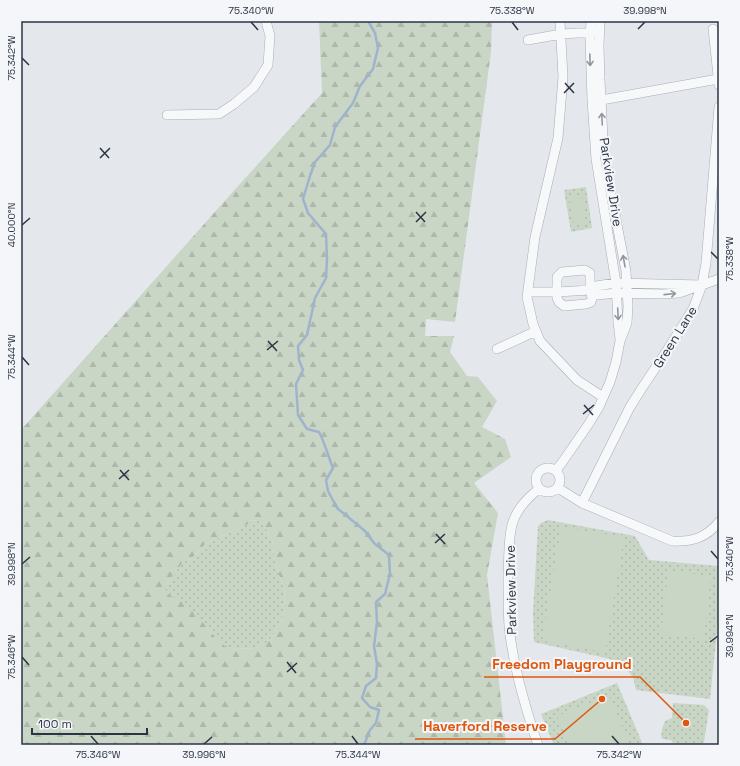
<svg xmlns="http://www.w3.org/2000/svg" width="740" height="766" viewBox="0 0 740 766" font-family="'Space Grotesk',sans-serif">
<defs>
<pattern id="grass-dots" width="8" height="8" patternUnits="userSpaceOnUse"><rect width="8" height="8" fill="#c9d6c5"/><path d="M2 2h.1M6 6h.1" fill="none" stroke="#adb8ab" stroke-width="1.8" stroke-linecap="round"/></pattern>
<pattern id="forest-firs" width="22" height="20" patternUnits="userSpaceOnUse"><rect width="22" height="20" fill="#c9d6c5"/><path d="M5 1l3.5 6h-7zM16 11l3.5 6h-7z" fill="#adb8ab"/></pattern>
</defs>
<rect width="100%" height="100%" fill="#e4e7ec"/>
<path fill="url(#grass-dots)" d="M 586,187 L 592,228 L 571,232 L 564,190 Z
M 252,520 L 259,521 L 266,529 L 272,539 L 275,563 L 284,589 L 286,606 L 283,616 L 273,636 L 266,643 L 256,648 L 238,649 L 225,646 L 217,640 L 206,627 L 176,599 L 168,594 L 165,590 L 165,586 L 183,562 L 192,558 L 206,543 L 248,524 Z
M 548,520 L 635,536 L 649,560 L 719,566 L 719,611 L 710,699 L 636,690 L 633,677 L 625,668 L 610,659 L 534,642 L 533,613 L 538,526 L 541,523 Z
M 617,683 L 643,745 L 554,745 L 541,714 Z
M 673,703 L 704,705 L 709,710 L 704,742 C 697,748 683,745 673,743 L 671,740 L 662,739 C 660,733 663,726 665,721 L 672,718 Z"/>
<path fill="url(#forest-firs)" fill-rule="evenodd" d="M 319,21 L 492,21 L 491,52 L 455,322 L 426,319 L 425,336 L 454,336 L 450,352 L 467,376 L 478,377 L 497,401 L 482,427 L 505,439 L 511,457 L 474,483 L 498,513 L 487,575 L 506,745 L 21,745 L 21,430 L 222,204 L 322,93 ZM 252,520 L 259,521 L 266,529 L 272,539 L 275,563 L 284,589 L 286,606 L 283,616 L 273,636 L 266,643 L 256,648 L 238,649 L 225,646 L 217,639 L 206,627 L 197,614 L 187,605 L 168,594 L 165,589 L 165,586 L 183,562 L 192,558 L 206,543 L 248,524 Z"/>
<path fill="#c9d6c5" d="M 582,195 L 586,222 L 574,224 L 569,197 Z
M 561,527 L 624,537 L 605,652 L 542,641 Z
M 668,571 L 711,576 L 704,639 L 661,634 Z
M 609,695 L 630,745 L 569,745 L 557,716 Z"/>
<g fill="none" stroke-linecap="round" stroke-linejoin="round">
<path stroke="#9fb4cc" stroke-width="2.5" d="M 364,745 L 370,730 L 376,723 L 379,710 L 370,707 L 362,698 L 366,686 L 376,678 L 377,664 L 374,646 L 377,622 L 376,602 L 385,594 L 390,574 L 389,555 L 374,543 L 365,531 L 337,508 L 328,491 L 326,480 L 333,468 C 328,456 325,443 319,432 L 307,429 L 298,415 L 296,384 L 303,370 L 299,360 L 298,346 L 307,335 L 315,298 L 326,278 L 327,259 L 326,234 L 308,213 L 303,199 L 310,176 L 315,162 L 330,145 L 335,127 L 353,103 L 360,86 L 373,69 L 378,48 L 375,33 L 368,21"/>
<g stroke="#a9aeb7" stroke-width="10">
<path id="minor" d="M 560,21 L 563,77 L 558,138 L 535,237 L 527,297 L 533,324 L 540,341 L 577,380 L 603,397
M 591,21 L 590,38 L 592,100 L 596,159 L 616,283 L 618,322 L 620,339
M 713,29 L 719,85
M 528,40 L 561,34 L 596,32
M 596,101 L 718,79
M 167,115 L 219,114 L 234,104 L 254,87 L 268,65 L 270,36 L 266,21
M 585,270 L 590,273 L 590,290 L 592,298 L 591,302 L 586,304 L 564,306 L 559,302 L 557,298 L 557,277 L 562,272 Z
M 590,290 L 597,295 L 617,293 L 663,294 L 679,293 L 719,279
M 528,292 L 557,292 L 590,290 L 596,286 L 616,283 L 702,285
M 497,349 L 536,331
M536 480a12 12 0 1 1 24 0a12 12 0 1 1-24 0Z
M 556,470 L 561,464 L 588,425 L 599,407 L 610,382 L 616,362 L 620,341 L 627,323 L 628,306 L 626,271 L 608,178 L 603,138 L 600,80 L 599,46 L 600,21
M 558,488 L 582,503 L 672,541 C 692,542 706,538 719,522
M 582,503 L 630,407 L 642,388 L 668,349 L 693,309 L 702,285 L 706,263 L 719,107
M 538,745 C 525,707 513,666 509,626 C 508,609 508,591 508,574 C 509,559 508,540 512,525 C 516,510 527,498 539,489"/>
</g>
<use href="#minor" stroke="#f7f8fa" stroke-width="9"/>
</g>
<defs><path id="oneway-shaft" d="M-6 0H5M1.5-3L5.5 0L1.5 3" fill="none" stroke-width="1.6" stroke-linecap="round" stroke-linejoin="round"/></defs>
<g stroke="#9196a0">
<use href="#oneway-shaft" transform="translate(590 60) rotate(88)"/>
<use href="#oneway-shaft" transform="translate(602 119) rotate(-93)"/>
<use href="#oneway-shaft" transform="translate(624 261) rotate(-100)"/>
<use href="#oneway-shaft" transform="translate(670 294) rotate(-6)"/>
<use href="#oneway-shaft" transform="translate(618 314) rotate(87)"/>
</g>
<path fill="none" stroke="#2b3445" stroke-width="1.5" d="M 251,22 L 258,30M 512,22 L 518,30M 638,29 L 645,22M 22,58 L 29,65M 565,83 L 574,93M 564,93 L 574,83M 100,148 L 109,158M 100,158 L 110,148M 416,212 L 425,222M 416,222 L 426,212M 22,225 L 30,218M 711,252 L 718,259M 268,341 L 277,351M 267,350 L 278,341M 22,357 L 29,365M 584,405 L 593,415M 583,414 L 594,405M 120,470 L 129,480M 119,479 L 129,470M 436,534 L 445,544M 435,543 L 445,534M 711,551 L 718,559M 22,564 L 30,557M 710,642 L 718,636M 22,657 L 29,665M 287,662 L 296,673M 287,672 L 297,663M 91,736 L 98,744M 352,736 L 358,744M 612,736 L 619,744M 204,744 L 212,737"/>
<g text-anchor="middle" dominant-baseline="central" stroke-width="4" stroke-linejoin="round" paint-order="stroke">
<g font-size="13" fill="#2b3445" stroke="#f4f6f9">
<text transform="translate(611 182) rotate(81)">Parkview Drive</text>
<text transform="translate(675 337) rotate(-58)">Green Lane</text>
<text transform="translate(511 590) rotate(-91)">Parkview Drive</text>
</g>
</g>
<path fill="none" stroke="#df570f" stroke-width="1.5" d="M686 723L640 677H484M602 699L555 739H415"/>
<g fill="#df570f" stroke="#f4f6f9" stroke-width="1.5">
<circle cx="686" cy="723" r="4"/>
<circle cx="602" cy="699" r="4"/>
</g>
<g font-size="14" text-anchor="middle" font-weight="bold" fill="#df570f" stroke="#f4f6f9" stroke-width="4" stroke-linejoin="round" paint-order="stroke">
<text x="562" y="669">Freedom Playground</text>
<text x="485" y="731">Haverford Reserve</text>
</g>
<rect width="740" height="766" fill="none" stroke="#f4f6f9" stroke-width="44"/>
<path d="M32 728v6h115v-6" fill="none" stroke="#2b3445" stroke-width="2"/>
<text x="38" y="728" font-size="12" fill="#2b3445" stroke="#f4f6f9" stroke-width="3" paint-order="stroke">100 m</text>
<rect x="22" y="22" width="696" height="722" fill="none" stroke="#2b3445" stroke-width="1.5"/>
<g font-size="10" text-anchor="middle" fill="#2b3445">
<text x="251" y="14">75.340°W</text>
<text x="512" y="14">75.338°W</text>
<text x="645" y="14">39.998°N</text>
<text transform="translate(11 58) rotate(-90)" y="4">75.342°W</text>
<text transform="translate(11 225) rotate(-90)" y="4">40.000°N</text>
<text transform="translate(729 259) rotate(-90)" y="4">75.338°W</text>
<text transform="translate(11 357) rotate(-90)" y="4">75.344°W</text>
<text transform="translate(729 559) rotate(-90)" y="4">75.340°W</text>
<text transform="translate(11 564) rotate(-90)" y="4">39.998°N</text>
<text transform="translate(729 636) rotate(-90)" y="4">39.994°N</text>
<text transform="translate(11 657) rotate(-90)" y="4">75.346°W</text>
<text x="98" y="758">75.346°W</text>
<text x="204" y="758">39.996°N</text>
<text x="358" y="758">75.344°W</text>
<text x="619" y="758">75.342°W</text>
</g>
</svg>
